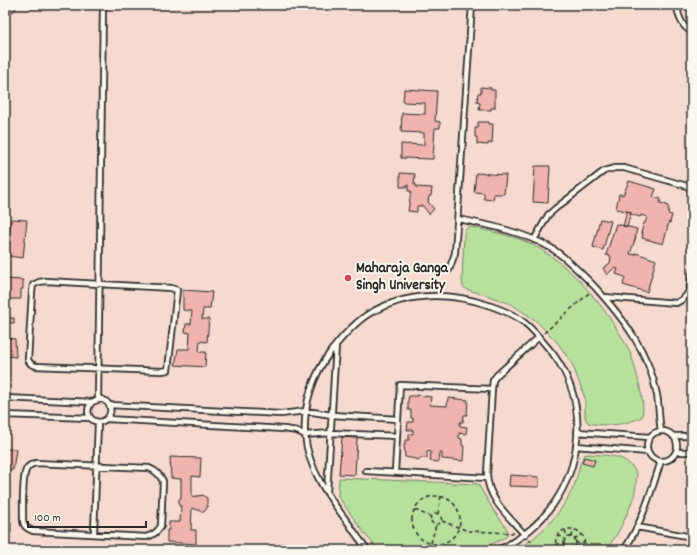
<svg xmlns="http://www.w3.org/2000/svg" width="697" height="555" viewBox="0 0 697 555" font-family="Dekko,sans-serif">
<rect width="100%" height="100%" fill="#f9eadf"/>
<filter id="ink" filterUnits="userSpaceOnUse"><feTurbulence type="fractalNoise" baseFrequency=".025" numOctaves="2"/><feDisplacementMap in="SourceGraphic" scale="8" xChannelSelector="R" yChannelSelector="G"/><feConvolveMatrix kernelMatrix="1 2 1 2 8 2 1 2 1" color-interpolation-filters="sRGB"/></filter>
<g filter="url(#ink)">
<path fill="#f6dad0" d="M 5,5 L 692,5 L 692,550 L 5,550 Z"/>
<path fill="#b6e09c" stroke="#708664" d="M 471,227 C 490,231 509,235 527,242 C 570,262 604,305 627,346 C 633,357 637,375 640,387 C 642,398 644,406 642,417 C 625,425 607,427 588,423 L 585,417 L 585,398 L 573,366 L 558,343 L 535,320 L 511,304 L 483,294 L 468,290 L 463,287 L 462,279 L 464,235 C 465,230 465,228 471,227 Z
M 588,454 C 608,456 626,453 637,474 C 636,481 636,489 634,496 C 628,514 618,535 606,550 L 516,550 C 540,536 560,515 572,490 C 578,479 578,465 584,455 Z
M 339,478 L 478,484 L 494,511 L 506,527 L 508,534 L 506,537 L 488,546 L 468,550 L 380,550 L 375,546 L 364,533 L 338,496 Z"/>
<path fill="#efb4ad" stroke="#2b2b2b" d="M 5,5 L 13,5 L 16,9 L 7,17 L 5,15 Z
M 689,5 L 692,5 L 692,15 L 689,14 Z
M 481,87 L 491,88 L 491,90 L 495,90 L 495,108 L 491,108 L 491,110 L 479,110 L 480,103 L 477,102 L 478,93 L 481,93 Z
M 404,89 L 437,91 L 435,121 L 440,122 L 440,128 L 435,128 L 433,159 L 401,158 L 401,144 L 424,145 L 424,133 L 401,132 L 402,113 L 425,114 L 425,103 L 403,102 Z
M 478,122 L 489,122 L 489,124 L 493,124 L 492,143 L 488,143 L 488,145 L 477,144 L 477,137 L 475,137 L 475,128 L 478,128 Z
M 535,166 L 550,166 L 548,203 L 533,202 Z
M 400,173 L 415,174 L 414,184 L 416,184 L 416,187 L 432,188 L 431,196 L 429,196 L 428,202 L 434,209 L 429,214 L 423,206 L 417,206 L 417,212 L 408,211 L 411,191 L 408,191 L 408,185 L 406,185 L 406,187 L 400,187 Z
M 476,173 L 506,175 L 504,194 L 494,194 L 493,200 L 484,199 L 484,193 L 474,192 Z
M 629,181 L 656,189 L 653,197 L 661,199 L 660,203 L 667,205 L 669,209 L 668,214 L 672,215 L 670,223 L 669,222 L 663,244 L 642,238 L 643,233 L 641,233 L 644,223 L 645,223 L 647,217 L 641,215 L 640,217 L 630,214 L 631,212 L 616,209 L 619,194 L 623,195 Z
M 627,211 L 631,212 L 627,227 L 623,226 Z
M 11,219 L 27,220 L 23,258 L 8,256 Z
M 600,219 L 611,221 L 603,250 L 593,247 Z
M 616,224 L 637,229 L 635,237 L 636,237 L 630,254 L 636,255 L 636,253 L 656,260 L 647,292 L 623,285 L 625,277 L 616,274 L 618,269 L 614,268 L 607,275 L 603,268 L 610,263 L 611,256 L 606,255 Z
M 5,279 L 23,280 L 23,289 L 21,289 L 21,299 L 9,299 L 8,318 L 14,318 L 14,323 L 8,323 L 7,338 L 15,339 L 16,357 L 5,356 Z
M 183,290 L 212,292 L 210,309 L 203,309 L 202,319 L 209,319 L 207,342 L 200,341 L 199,352 L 206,352 L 205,367 L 175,365 L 178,349 L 189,349 L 190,333 L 185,332 L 186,324 L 191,324 L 192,311 L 183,310 Z
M 417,395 L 431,397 L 430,405 L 447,406 L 448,398 L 468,400 L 467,415 L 464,415 L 463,422 L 460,422 L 460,426 L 467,427 L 466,434 L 459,433 L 459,438 L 462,439 L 462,445 L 464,446 L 463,461 L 442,459 L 442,453 L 440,453 L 439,462 L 430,461 L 431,452 L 427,451 L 427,458 L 420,458 L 420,460 L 405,457 L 404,445 L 405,445 L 405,440 L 409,440 L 409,434 L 413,434 L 413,430 L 407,430 L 408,422 L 413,422 L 413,418 L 411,418 L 411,410 L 408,410 L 408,400 L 409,396 L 417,396 Z
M 342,437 L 357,438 L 355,475 L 339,474 Z
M 5,449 L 16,449 L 13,470 L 5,470 Z
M 170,457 L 201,458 L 200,477 L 192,476 L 192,497 L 203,495 L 207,498 L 207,508 L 204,512 L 192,508 L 191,530 L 196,530 L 196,544 L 167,542 L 167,530 L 169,530 L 169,522 L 180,522 L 181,506 L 179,506 L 179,499 L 181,499 L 181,479 L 171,478 Z
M 584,457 L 595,460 L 593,466 L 582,463 Z
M 510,475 L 539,477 L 539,487 L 509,486 Z
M 5,511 L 10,512 L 9,522 L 11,523 L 11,533 L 5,532 Z"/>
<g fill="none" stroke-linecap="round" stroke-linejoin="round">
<g stroke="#2b2b2b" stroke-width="8">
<path id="lane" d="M 677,5 C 678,16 682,27 692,32
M 458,219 C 488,225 524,232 551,248 C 566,257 581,273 594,286 C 623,318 649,351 657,395 C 659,407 659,419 661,431
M 534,240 L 548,215 L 556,208 L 604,171 L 615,168 L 624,168 L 687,186 L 692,190
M 449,270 L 455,253 L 472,5
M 46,281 L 171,288 L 177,290 L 168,370 L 162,371 L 36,366 L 31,364 L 28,360 L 32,292 L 33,285 L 39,282 Z
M 604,297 L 676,303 C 690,297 690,289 692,274
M 5,398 L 92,402 L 101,399 C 115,403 113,421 98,422 C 88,420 85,410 92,402
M 98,399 L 103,5
M 110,405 L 281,414 L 306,411 L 332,415 L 398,419
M 5,415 L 90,418
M 107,419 L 284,429 L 297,431 L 305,435 L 331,433 L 397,436
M647 446a15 15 0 1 1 30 0a15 15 0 1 1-30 0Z
M 577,432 L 650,437
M 673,436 L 692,436
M 576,446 L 648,452
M 676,452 L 692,452
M 36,463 L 149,468 C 156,471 159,474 163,481 L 161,526 C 157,532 154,535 146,537 L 33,531 C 26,528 23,526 23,519 C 23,507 22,480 26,470 C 28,466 31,464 36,463 Z
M 366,471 L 487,478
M 395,472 L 400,385 L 492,389
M 327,492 L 336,345
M 637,527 L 692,537
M 94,533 L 98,422
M 525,535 C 509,517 487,498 487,474 L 492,389 L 493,380 L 497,375 L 539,337
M 368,550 C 361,542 355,533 349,524 C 329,498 308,469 305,435 C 303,405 313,375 331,351 C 342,337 355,322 370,313 C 407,292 449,292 488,305 C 500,309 511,313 521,320 C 530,326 537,335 544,343 C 568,369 580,402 577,438 C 573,488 543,529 498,550
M 624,550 C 642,523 651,492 661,461"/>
</g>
<path stroke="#2b2b2b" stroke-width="1.5" stroke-dasharray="4 3" stroke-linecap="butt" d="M 544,333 L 589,293
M412 520a24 24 0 1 1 48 0a24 24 0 1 1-48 0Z
M 415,510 L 431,517
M430.5 519a5.5 5.5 0 1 1 11 0a5.5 5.5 0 1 1-11 0Z
M 438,514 L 441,496
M 442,521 L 468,531 L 514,533
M 565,530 L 567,537
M 558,535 L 565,539
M 571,537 L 575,530
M564 543a6 6 0 1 1 12 0a6 6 0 1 1-12 0Z
M 529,539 L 538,550
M 574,539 L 581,535
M 431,543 L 436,525
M 575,543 L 585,543
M 556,544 L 564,544
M 575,546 L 581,550
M 557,550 C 547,522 593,522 583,550
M 561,550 L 565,546"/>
<use href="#lane" stroke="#fbf7ec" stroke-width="4.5"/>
</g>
</g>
<circle fill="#d1495b" stroke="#fbf7ec" stroke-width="1.5" cx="348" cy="278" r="4"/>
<g text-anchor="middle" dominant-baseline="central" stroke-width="4" stroke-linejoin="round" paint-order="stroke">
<g font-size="15" font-weight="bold" fill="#2b2b2b" stroke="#fbf7ec" text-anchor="start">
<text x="356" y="269">Maharaja Ganga<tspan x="356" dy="17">Singh University</tspan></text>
</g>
</g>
<rect width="697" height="555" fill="none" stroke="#fbf7ec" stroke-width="20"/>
<rect x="10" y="10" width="677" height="535" fill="none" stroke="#2b2b2b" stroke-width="1.5" filter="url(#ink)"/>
<path d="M28 521v6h118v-6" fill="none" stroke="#2b2b2b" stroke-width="2"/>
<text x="34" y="521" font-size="12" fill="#2b2b2b" stroke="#fbf7ec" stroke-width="3" paint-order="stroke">100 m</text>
</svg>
